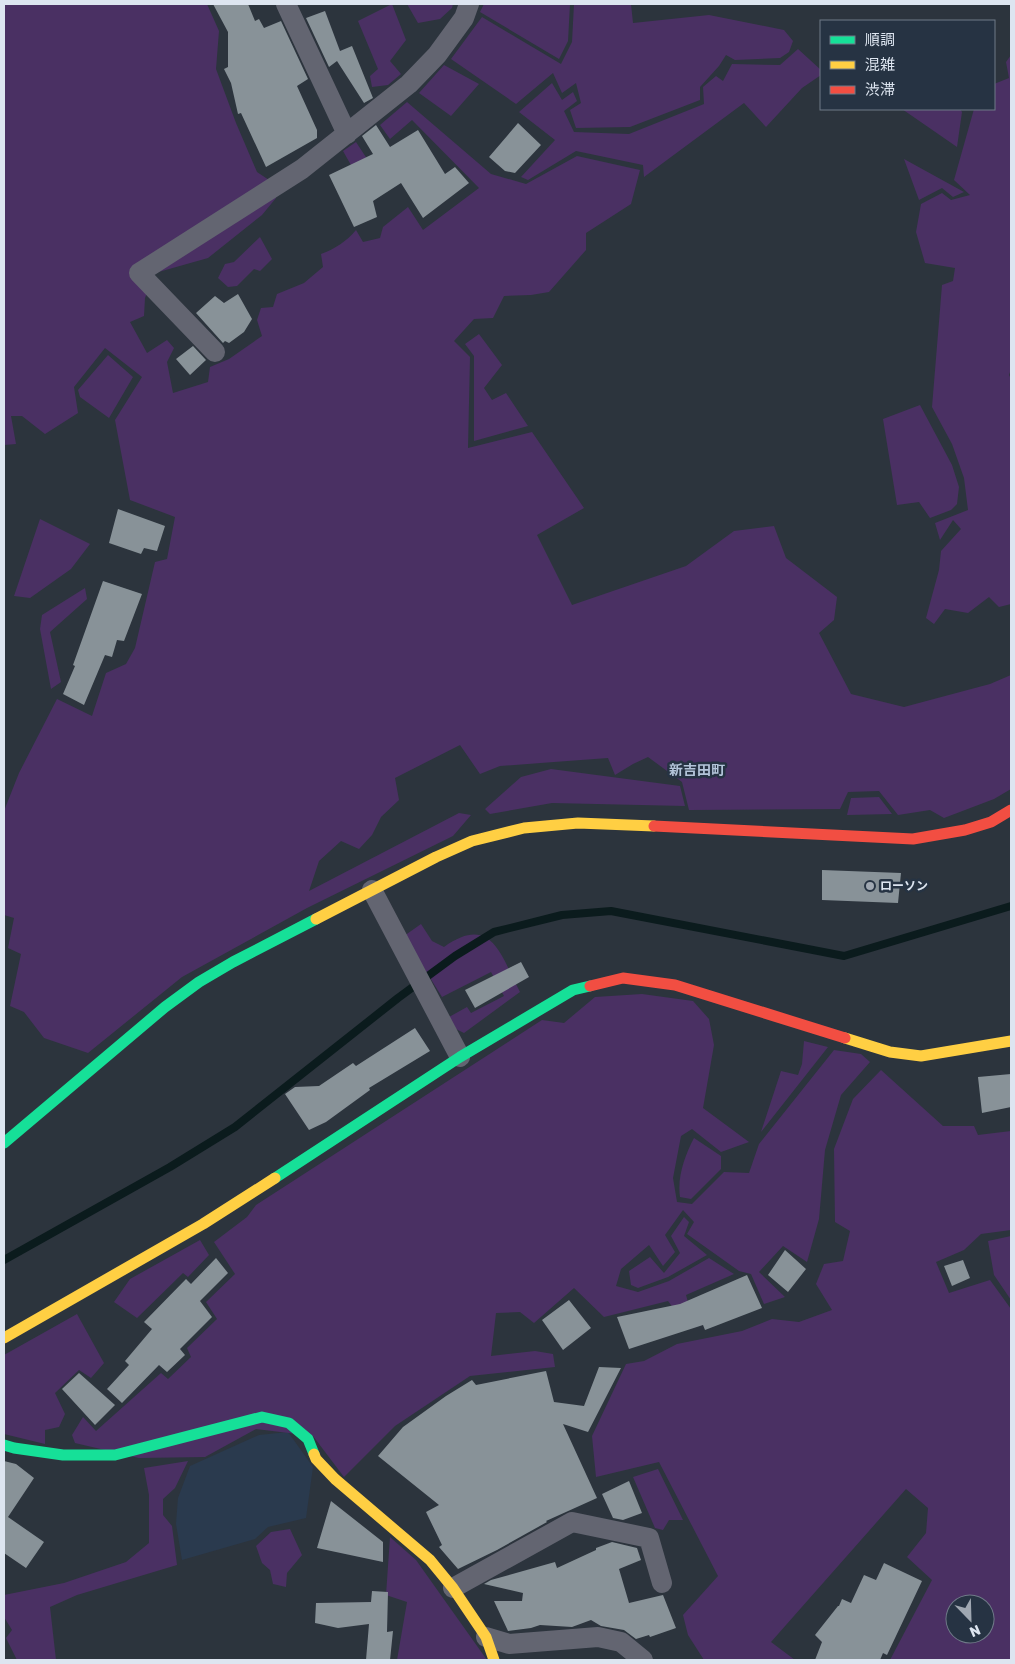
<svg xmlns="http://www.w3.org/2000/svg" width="1015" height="1664" viewBox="0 0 1015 1664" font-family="Rubik,'Noto Sans JP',sans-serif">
<rect width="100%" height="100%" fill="#2c343d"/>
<path fill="#2a3a4e" d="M 288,1432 L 313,1467 L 306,1518 L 268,1527 L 255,1539 L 182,1560 L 176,1524 L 178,1498 L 190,1466 L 259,1435 Z"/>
<path fill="#4a3063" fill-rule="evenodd" d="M 4,4 L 207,4 L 219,31 L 216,69 L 236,123 L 257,172 L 269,180 L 276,198 L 262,215 L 208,258 L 155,273 L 145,298 L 144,316 L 130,322 L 147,353 L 167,340 L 174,348 L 167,362 L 173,393 L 208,382 L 210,367 L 229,359 L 262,336 L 257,320 L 261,308 L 273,307 L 277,294 L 304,283 L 323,267 L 321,254 C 335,249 347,241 356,230 L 363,242 L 380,238 L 383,227 L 408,207 L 423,230 L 479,188 L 412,120 L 390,139 L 380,125 L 407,102 L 491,174 L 526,184 L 577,156 L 640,170 L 631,204 L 586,233 L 586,250 L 549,292 L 531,295 L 504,296 L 493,318 L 474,319 L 454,341 L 470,357 L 468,448 L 532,432 L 584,508 L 537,535 L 572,605 L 686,566 L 734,531 L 774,526 L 786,558 L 837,597 L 834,620 L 819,633 L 851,694 L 904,707 L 990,684 L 1011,675 L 1011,789 L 994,799 L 944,818 L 930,810 L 898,815 L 879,791 L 848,792 L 840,809 L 689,810 L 682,782 L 648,757 L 633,764 L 615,775 L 608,758 L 500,766 L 480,774 L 460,745 L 395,778 L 399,800 L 381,817 L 372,835 L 359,849 L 341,841 L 319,861 L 309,891 L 459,813 L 471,815 L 453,836 L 307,908 L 182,977 L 88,1053 L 44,1038 L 24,1012 L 10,1006 L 21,954 L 8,948 L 14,918 L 4,915 L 4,811 L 19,773 L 57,699 L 92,716 L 106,673 L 126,664 L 135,648 L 155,562 L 167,559 L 175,517 L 130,500 L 115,420 L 142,377 L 105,348 L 74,387 L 78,413 L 45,434 L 22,416 L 11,416 L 16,444 L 4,445 Z
M 392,4 L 406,40 L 390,61 L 401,74 L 388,85 L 372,87 L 370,76 L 378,69 L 358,21 Z
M 407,4 L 453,4 L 452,8 L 440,19 L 418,23 Z
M 484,4 L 570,4 L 568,41 L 559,59 L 480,12 Z
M 574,4 L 631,4 L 633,23 L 709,15 L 784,30 L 793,41 L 789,52 L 780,58 L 735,60 L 726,55 L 719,66 L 700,87 L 700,100 L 630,127 L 576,128 L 570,110 L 581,103 L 576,83 L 562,93 L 553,73 L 516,104 L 451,59 L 482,17 L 561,64 L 572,42 Z
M 798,49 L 821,70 L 821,75 L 802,88 L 766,127 L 744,103 L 644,177 L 643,165 L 576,151 L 528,180 L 521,177 L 555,140 L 519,112 L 552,83 L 562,100 L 573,92 L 577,101 L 564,111 L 574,132 L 629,134 L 704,104 L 703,87 L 716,76 L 723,81 L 732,64 L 780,65 Z
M 1011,55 L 1011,369 L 1009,375 L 1011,379 L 1011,604 L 999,607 L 989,597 L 968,613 L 945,609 L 934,624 L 926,618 L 939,570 L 941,551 L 961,529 L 953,520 L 940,540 L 935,523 L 968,510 L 964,478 L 952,444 L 932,407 L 942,285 L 953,281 L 955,268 L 925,263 L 916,232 L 921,204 L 942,193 L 951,200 L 970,195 L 954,180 L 974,109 L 994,109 L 994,84 L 1009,78 L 1006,62 Z
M 444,65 L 479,84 L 451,116 L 419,93 Z
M 902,109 L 960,109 L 962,112 L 957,147 Z
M 356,142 L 375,171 L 360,181 L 343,151 Z
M 904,159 L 964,192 L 953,197 L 942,188 L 919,200 Z
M 260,237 L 272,259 L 260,271 L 254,269 L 237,286 L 228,287 L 218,278 L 225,264 L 234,262 Z
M 479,334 L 502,365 L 484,388 L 492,400 L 506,393 L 528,426 L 474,441 L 474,356 L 465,344 Z
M 108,355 L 133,377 L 109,418 L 80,397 L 78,390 Z
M 920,405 L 952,465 L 959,487 L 957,504 L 951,510 L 930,518 L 919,502 L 897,505 L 883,419 Z
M 40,519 L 90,544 L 71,569 L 30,598 L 14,596 Z
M 85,588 L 87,599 L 50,632 L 61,682 L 51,689 L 40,629 L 42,615 Z
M 551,769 L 680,786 L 685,806 L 552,803 L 490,814 L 485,809 L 521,777 Z
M 879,797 L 892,814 L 847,815 L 851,798 Z
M 421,924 L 432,941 L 444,947 C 492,913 501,956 520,992 L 464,1033 L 456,1029 L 449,1017 L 467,1007 L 471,1013 L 504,996 L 491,972 L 442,997 L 404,936 Z
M 642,994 L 693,1001 L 709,1019 L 714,1045 L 703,1108 L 749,1142 L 721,1152 L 692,1129 L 681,1136 L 673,1178 L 677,1202 L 692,1204 L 724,1172 L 749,1173 L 759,1144 L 834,1050 L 861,1054 L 870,1062 L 841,1095 L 825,1150 L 819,1219 L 807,1262 L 783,1246 L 759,1272 L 785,1297 L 764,1304 L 751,1274 L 739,1271 L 687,1234 L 694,1222 L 683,1210 L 665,1235 L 675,1252 L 663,1266 L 649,1245 L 621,1269 L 616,1286 L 638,1292 L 669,1281 L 709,1258 L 734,1274 L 686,1295 L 690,1310 L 677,1313 L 668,1301 L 604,1317 L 574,1288 L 534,1323 L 520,1312 L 496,1313 L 491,1356 L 535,1351 L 553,1354 L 555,1367 L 470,1376 L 395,1426 L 344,1477 L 313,1436 L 256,1429 L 205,1457 L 139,1458 L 75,1443 L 72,1435 L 83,1417 L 96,1431 L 161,1373 L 168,1379 L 191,1357 L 187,1348 L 217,1319 L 206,1302 L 235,1274 L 214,1242 L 247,1217 L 256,1205 L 542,1020 L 564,1023 L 595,997 Z
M 804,1041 L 828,1047 L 761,1132 L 781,1071 L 798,1075 L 802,1064 Z
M 881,1070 L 943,1126 L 974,1126 L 978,1135 L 1011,1131 L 1011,1230 L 981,1234 L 964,1250 L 936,1262 L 949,1293 L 990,1280 L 1011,1309 L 1011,1660 L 890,1660 L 932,1580 L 907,1557 L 926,1533 L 928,1508 L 906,1489 L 771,1642 L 795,1660 L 704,1660 L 688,1635 L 683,1615 L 718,1576 L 659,1462 L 596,1477 L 592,1436 L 626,1364 L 644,1361 L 677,1344 L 742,1331 L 772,1319 L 799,1322 L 832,1310 L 816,1284 L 824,1264 L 843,1261 L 850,1231 L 835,1222 L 834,1149 L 853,1099 ZM 955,1604 L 985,1604 L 985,1634 L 955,1634 Z
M 694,1138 L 721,1156 L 721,1169 L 691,1199 L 680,1197 C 677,1177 685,1155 694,1138 Z
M 684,1217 L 689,1222 L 684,1236 L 707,1255 L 668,1277 L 638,1288 L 631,1285 L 629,1271 L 650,1257 L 664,1273 L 680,1253 L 671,1236 Z
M 1011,1236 L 1011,1300 L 994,1275 L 988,1241 Z
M 200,1240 L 209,1255 L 188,1277 L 183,1273 L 137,1318 L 114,1302 L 130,1279 Z
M 77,1314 L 104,1363 L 91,1378 L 79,1370 L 55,1393 L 65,1414 L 59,1427 L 45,1430 L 45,1444 L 4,1434 L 4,1355 Z
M 188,1461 L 175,1488 L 163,1499 L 163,1515 L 172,1526 L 177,1565 L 77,1595 L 50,1607 L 56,1660 L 17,1660 L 6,1638 L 12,1630 L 4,1617 L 4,1595 L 64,1583 L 126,1562 L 149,1543 L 149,1495 L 144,1468 Z
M 658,1469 L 683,1520 L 669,1520 L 663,1530 L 655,1528 L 633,1477 Z
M 290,1529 L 302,1555 L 287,1573 L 286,1587 L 273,1584 L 270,1570 L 262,1563 L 256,1546 L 271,1532 Z
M 390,1537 L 416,1560 L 487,1660 L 397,1660 L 407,1602 L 386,1595 Z"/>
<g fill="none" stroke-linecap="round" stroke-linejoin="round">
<path stroke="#0b1b1d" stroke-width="8" d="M 4,1260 L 170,1167 L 235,1127 L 398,998 L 455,956 L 494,932 L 562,915 L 611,911 L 844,956 L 1011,906"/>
</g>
<path fill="#889298" d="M 213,4 L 248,4 L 255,21 L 259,19 L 264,28 L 281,21 L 308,79 L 297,86 L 317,130 L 317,138 L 266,167 L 241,113 L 238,114 L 231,83 L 224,69 L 228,67 L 228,32 Z
M 325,11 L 340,51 L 352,46 L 373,98 L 364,103 L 337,61 L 329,67 L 306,18 Z
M 518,123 L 541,145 L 515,173 L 505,171 L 489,157 Z
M 376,125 L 390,147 L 418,130 L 445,174 L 455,167 L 469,183 L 423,218 L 401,183 L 373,201 L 377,217 L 354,227 L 329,175 L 373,154 L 362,136 Z
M 238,294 L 252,319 L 244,332 L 229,343 L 225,341 L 223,343 L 196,313 L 215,296 L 224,303 Z
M 193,346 L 206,360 L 190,375 L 176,359 Z
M 118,509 L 165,526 L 157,551 L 144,548 L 141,554 L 109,543 Z
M 103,581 L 142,594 L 124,641 L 117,640 L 112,657 L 105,655 L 84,705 L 63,694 L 75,666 L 73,665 Z
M 822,870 L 901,873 L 898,903 L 822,900 Z
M 521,962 L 529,977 L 475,1008 L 465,990 Z
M 415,1028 L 430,1051 L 369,1088 L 370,1090 L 326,1122 L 309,1130 L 285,1094 L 295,1087 L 319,1086 L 353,1063 L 356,1066 Z
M 1011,1074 L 1011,1107 L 982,1113 L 978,1077 Z
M 785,1250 L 806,1269 L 788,1292 L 768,1275 Z
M 216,1258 L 228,1273 L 200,1301 L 212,1317 L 180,1349 L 185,1355 L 167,1372 L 159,1365 L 122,1403 L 107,1389 L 129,1365 L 125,1361 L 152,1329 L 144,1322 L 186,1279 L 191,1284 Z
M 963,1260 L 970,1278 L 952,1286 L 944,1266 Z
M 747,1275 L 762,1308 L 705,1330 L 703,1325 L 629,1349 L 617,1317 L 680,1304 Z
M 569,1300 L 591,1328 L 563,1350 L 542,1320 Z
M 599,1367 L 621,1368 L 588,1432 L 563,1424 L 597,1498 L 546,1521 L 547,1522 L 497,1550 L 458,1569 L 439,1547 L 442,1545 L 426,1512 L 439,1505 L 378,1456 L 403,1427 L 446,1396 L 472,1380 L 476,1385 L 546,1371 L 554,1402 L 584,1406 Z
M 79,1373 L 115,1405 L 95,1425 L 62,1389 Z
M 4,1461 L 16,1464 L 34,1478 L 8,1517 L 44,1542 L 26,1568 L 4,1553 Z
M 629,1481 L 642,1513 L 623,1520 L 613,1518 L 602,1494 Z
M 331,1501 L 383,1542 L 383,1562 L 317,1548 Z
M 612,1542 L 637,1548 L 641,1560 L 619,1569 L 629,1603 L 663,1595 L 676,1628 L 650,1637 L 649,1635 L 636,1639 L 624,1630 L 601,1626 L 591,1620 L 572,1627 L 540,1625 L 531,1628 L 508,1631 L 494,1601 L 522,1601 L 523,1593 L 484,1584 L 491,1580 L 555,1562 L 557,1568 L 596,1550 L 596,1548 Z
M 884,1563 L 922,1581 L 887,1655 L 883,1653 L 880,1660 L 815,1660 L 822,1642 L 815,1635 L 838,1606 L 839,1606 L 842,1599 L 851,1603 L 864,1575 L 876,1580 Z
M 372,1591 L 388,1592 L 387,1632 L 393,1631 L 390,1660 L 366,1660 L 369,1624 L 338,1628 L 315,1623 L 316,1603 L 371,1602 Z"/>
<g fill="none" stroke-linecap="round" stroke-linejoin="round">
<path stroke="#636571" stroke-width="20" d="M 286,4 L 347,134
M 215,352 L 139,273 L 302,169 L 409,84 L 437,55 L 464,18 L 469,4
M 372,890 L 460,1057
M 453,1588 L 572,1522 L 649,1538 L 662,1583
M 486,1637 L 509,1644 L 598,1637 L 621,1642 L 643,1660"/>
<path stroke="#16e098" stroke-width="11" d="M 4,1143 L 165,1007 L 199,982 L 233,962 L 316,919
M 275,1178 L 460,1057 L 573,990 L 590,986
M 4,1445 L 14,1448 L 63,1455 L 115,1455 L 262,1417 L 289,1423 L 308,1439 L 314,1454"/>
<path stroke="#ffcf43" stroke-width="11" d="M 316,919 L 436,857 L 472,841 L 524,828 L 578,823 L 654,826
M 845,1038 L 890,1052 L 921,1056 L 1011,1041
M 4,1338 L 203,1224 L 275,1178
M 314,1454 L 316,1459 L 335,1479 L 430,1560 L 453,1588 L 486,1637 L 494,1660"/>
<path stroke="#f24e42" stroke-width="11" d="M 654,826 L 913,839 L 965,830 L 991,822 L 1011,810
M 590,986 L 623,978 L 675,985 L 845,1038"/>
</g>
<circle fill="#9fa7b1" stroke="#263343" stroke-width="2" cx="870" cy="886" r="5"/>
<g text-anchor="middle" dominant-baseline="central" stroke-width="5" stroke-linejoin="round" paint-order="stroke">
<g font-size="12" font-weight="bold" fill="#dde5f0" stroke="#263343" text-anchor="start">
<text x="880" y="886">ローソン</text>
</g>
<g font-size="14" font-weight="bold" fill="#b3c4d9" stroke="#263343">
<text x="697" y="770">新吉田町</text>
</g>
</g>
<rect width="1015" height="1664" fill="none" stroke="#dde5f0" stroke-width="10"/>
<rect x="820" y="20" width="175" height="90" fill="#263343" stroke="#6f7a88"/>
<rect x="830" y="36" width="25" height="8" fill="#16e098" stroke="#6f7a88"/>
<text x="865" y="45" font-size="15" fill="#dde5f0">順調</text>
<rect x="830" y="61" width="25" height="8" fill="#ffcf43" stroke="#6f7a88"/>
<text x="865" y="70" font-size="15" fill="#dde5f0">混雑</text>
<rect x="830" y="86" width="25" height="8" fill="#f24e42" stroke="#6f7a88"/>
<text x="865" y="95" font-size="15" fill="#dde5f0">渋滞</text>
<g transform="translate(970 1619) rotate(157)"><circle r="24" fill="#263343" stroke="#6f7a88"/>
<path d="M0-4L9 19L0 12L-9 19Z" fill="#9fa7b1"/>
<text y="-8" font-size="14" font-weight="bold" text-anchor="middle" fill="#dde5f0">N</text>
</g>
</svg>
